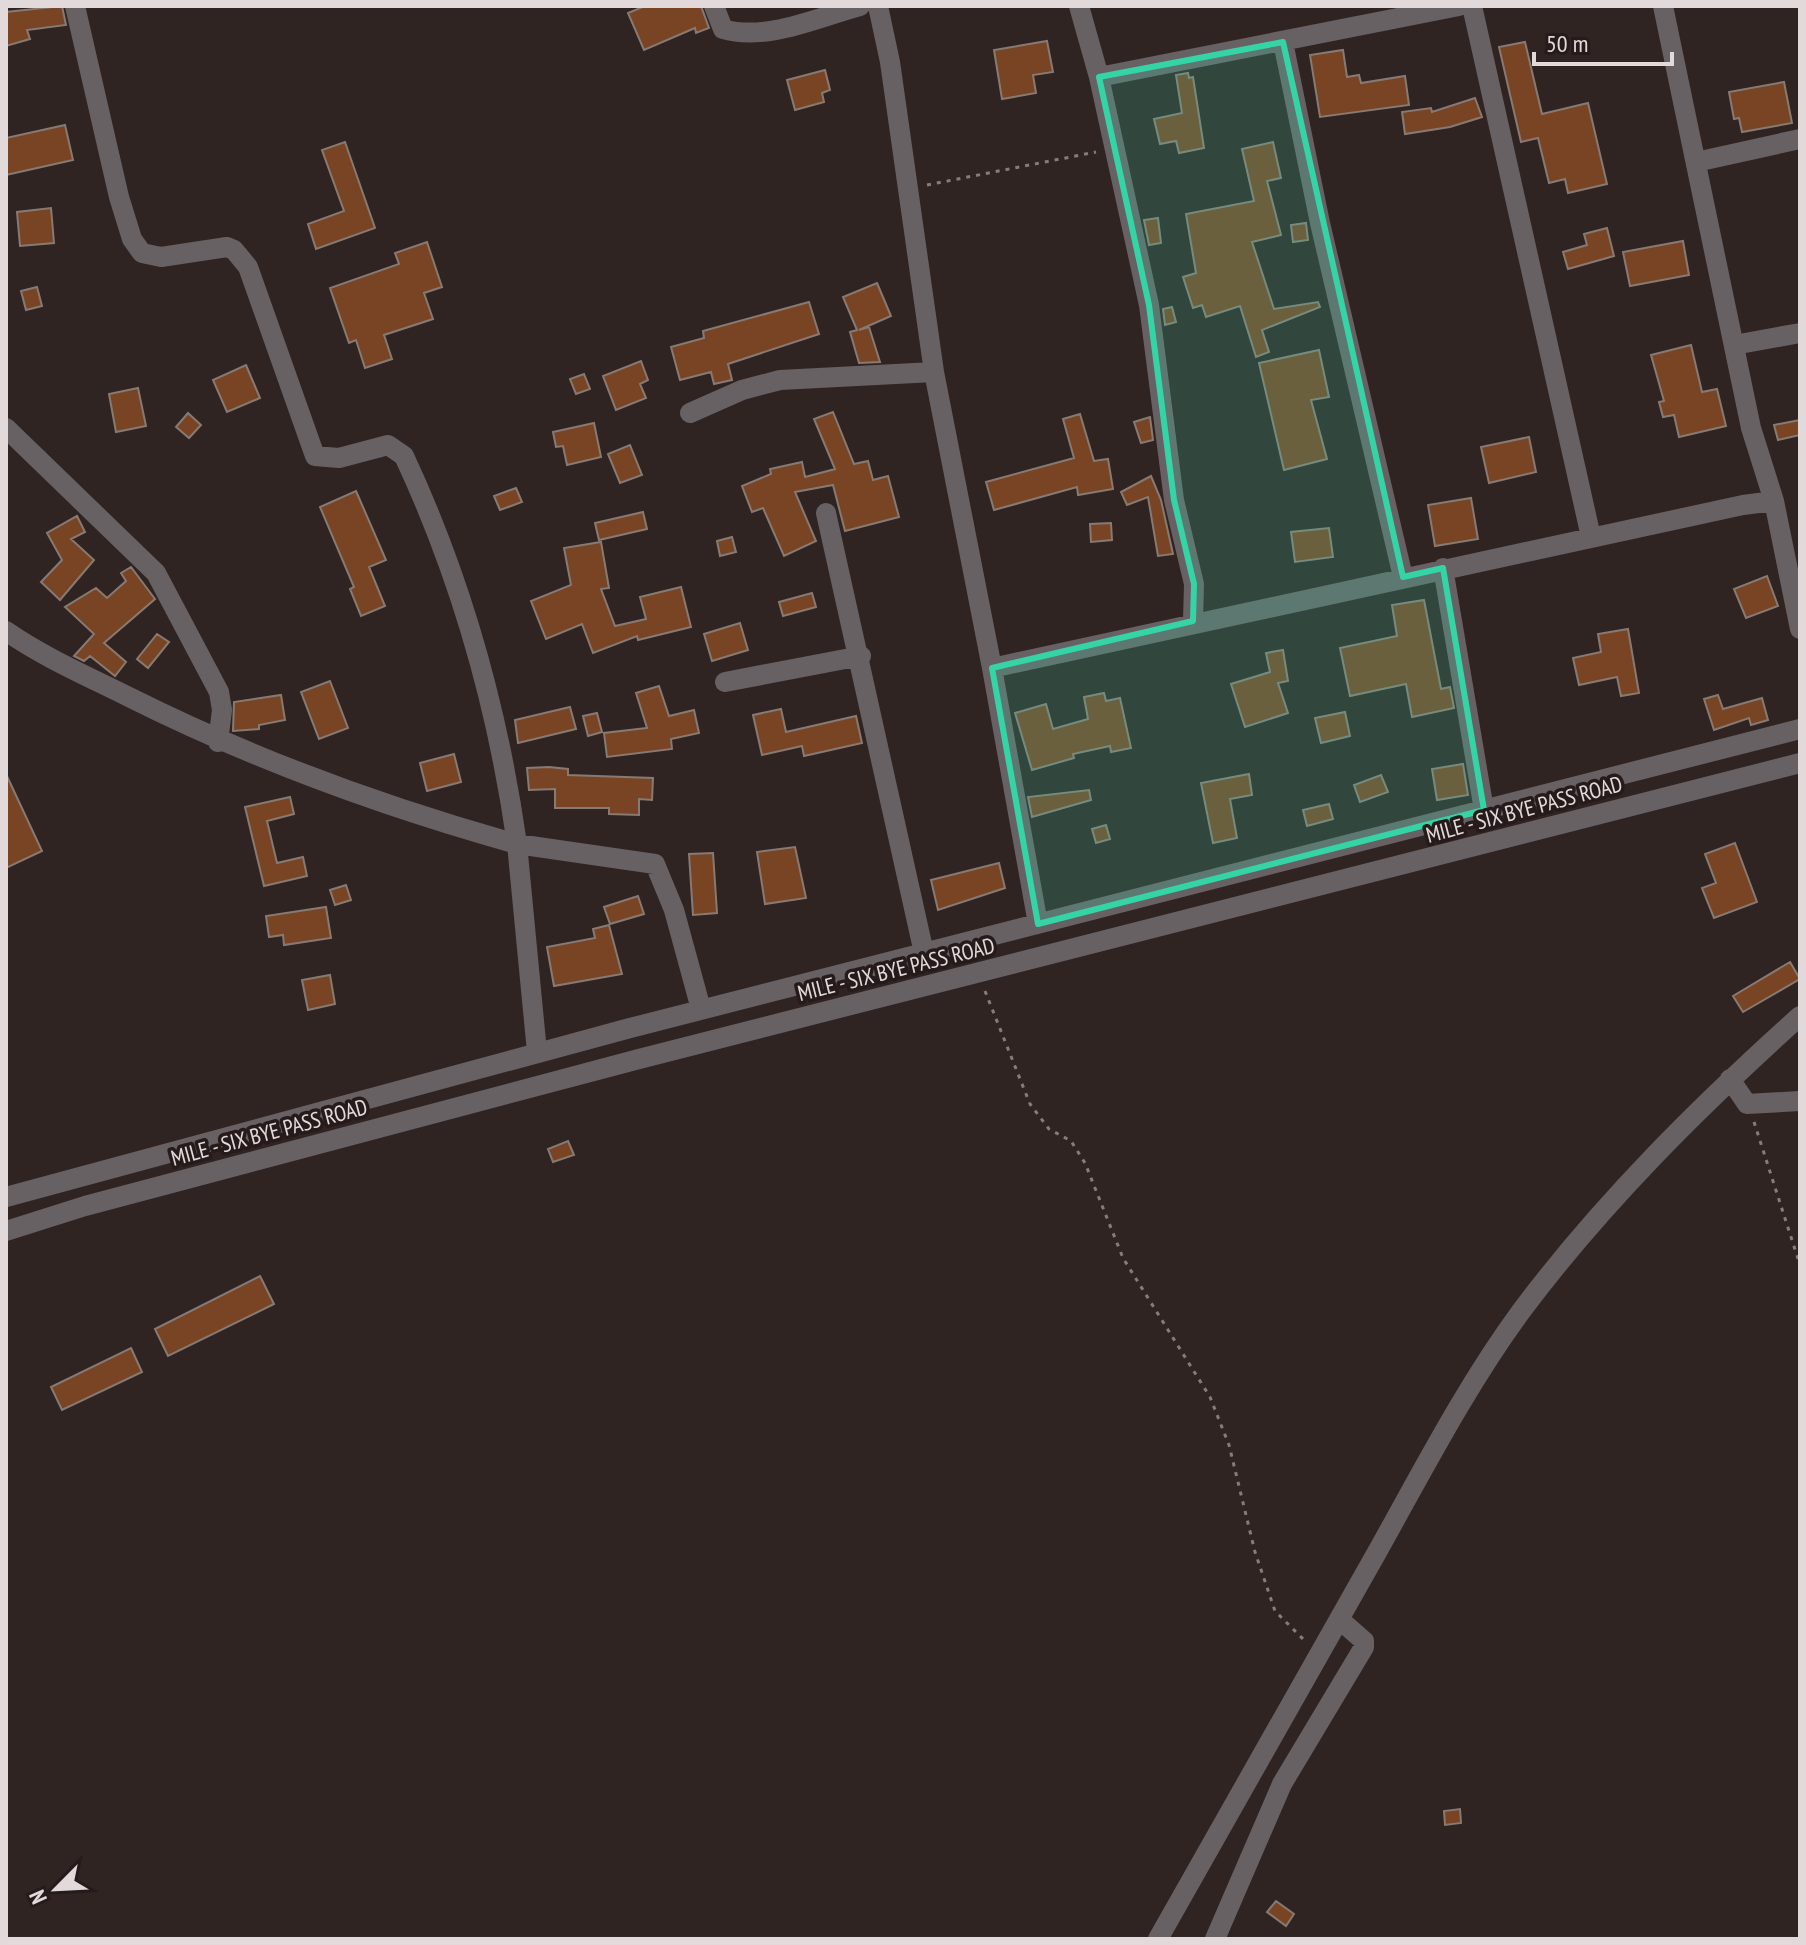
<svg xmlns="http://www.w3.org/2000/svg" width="1806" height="1945" viewBox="0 0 1806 1945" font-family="'PT Sans Narrow',sans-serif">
<rect width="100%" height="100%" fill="#302423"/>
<path fill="#794424" stroke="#867a73" stroke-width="2" d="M 62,6 L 66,25 L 27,30 L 30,39 L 6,46 L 6,12 Z
M 645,6 L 701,6 L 709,28 L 696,33 L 695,28 L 644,50 L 628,13 Z
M 1047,41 L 1053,72 L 1033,75 L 1036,93 L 1002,99 L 994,50 Z
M 1525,42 L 1542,114 L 1588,103 L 1607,184 L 1568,193 L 1565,179 L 1549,183 L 1538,138 L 1521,142 L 1499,47 Z
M 1343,50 L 1347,77 L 1359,75 L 1361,83 L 1405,76 L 1409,105 L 1320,117 L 1310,55 Z
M 825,70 L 830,90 L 822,93 L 824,102 L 795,110 L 787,80 Z
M 1188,73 L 1189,78 L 1193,77 L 1204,148 L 1179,153 L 1176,141 L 1160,144 L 1154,119 L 1182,113 L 1176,75 Z
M 1784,82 L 1792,123 L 1742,132 L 1739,118 L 1734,119 L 1729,92 Z
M 1475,98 L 1482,117 L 1450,127 L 1405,134 L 1402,112 L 1431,108 L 1432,112 Z
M 65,125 L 73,160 L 6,175 L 6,138 Z
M 345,142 L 375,228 L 316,249 L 308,224 L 344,211 L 322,150 Z
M 1273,142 L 1281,178 L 1267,181 L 1281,235 L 1252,242 L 1274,309 L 1318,302 L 1320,307 L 1262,330 L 1269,352 L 1256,357 L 1240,306 L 1206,317 L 1202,305 L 1193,308 L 1183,277 L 1196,273 L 1186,214 L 1254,201 L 1242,149 Z
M 51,208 L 54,243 L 20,246 L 17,212 Z
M 1158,218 L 1161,243 L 1149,245 L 1144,220 Z
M 1306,223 L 1308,240 L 1293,242 L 1291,225 Z
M 1607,228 L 1614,256 L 1568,269 L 1563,252 L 1587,245 L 1584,234 Z
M 1683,241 L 1689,275 L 1630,286 L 1623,252 Z
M 427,242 L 442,287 L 424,293 L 433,319 L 384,335 L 392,359 L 365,368 L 356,340 L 349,343 L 330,288 L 399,264 L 395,253 Z
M 877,283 L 891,316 L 859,330 L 869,327 L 880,362 L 859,363 L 850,332 L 857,330 L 843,297 Z
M 37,287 L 42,306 L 26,310 L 21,291 Z
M 809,302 L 819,334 L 728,364 L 732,380 L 714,384 L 711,372 L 680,380 L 671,347 L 704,338 L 703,331 Z
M 1172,307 L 1176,322 L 1165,325 L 1163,309 Z
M 1691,345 L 1702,392 L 1717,389 L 1726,426 L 1679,437 L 1674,415 L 1663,417 L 1659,402 L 1664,401 L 1651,355 Z
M 1319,350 L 1329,397 L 1311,400 L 1327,459 L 1284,470 L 1259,363 Z
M 641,361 L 648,380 L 640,384 L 646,398 L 616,410 L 603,376 Z
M 246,365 L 260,398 L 227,412 L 213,380 Z
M 584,374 L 590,389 L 576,394 L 570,379 Z
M 138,388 L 146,426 L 116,432 L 109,394 Z
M 833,412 L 854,464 L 868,461 L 873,480 L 888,476 L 899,517 L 845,531 L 833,485 L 795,492 L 816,541 L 784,556 L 763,508 L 752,512 L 742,486 L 771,474 L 770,469 L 802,462 L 805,477 L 835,469 L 814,419 Z
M 188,413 L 201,425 L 189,438 L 176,427 Z
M 1080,414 L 1094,461 L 1108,459 L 1113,489 L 1078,495 L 1077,487 L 994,510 L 986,482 L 1074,458 L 1063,419 Z
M 1150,417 L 1153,440 L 1141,443 L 1134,422 Z
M 1800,420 L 1800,435 L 1778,440 L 1774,425 Z
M 594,423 L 601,457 L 567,465 L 563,446 L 556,447 L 553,432 Z
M 1529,437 L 1536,472 L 1489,483 L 1481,447 Z
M 630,445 L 642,475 L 620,483 L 608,454 Z
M 1151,476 L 1161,500 L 1173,554 L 1158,556 L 1148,497 L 1127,505 L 1121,492 Z
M 516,488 L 522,502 L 500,510 L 494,496 Z
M 356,491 L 386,560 L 369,567 L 385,606 L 361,616 L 350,589 L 354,587 L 320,507 Z
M 1471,498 L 1478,539 L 1435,546 L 1428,505 Z
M 643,512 L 647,529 L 599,540 L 595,523 Z
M 77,516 L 85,532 L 71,539 L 94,560 L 60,600 L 41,582 L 62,560 L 47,533 Z
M 1111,523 L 1112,540 L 1091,542 L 1090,524 Z
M 1329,528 L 1333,557 L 1295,562 L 1291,532 Z
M 732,537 L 736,552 L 720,556 L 717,541 Z
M 601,542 L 609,588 L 601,589 L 615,626 L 646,619 L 640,597 L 681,587 L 691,627 L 638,640 L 637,636 L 593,653 L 582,624 L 546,639 L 531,601 L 571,585 L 564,548 Z
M 131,567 L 155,599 L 104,643 L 126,662 L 115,676 L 90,656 L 84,661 L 74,656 L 94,634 L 65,607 L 96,588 L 107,598 L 126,581 L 121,573 Z
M 1767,576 L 1778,606 L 1746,618 L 1734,589 Z
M 812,593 L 816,607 L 783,616 L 779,602 Z
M 1424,600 L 1441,689 L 1450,687 L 1454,708 L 1412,717 L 1406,684 L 1350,696 L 1340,648 L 1397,636 L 1392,605 Z
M 740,623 L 748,650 L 712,661 L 704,634 Z
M 1628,629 L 1639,693 L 1621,696 L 1617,677 L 1579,685 L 1573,658 L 1601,652 L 1598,634 Z
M 157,634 L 169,642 L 148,668 L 137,659 Z
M 1283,650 L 1288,681 L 1278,683 L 1288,713 L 1245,727 L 1231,684 L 1270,672 L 1266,653 Z
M 330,681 L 348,728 L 319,739 L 301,692 Z
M 659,686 L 669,716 L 694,710 L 699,733 L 671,739 L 672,749 L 607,757 L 604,733 L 647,728 L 636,693 Z
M 1104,693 L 1106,701 L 1120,698 L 1131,748 L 1111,752 L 1110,746 L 1073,754 L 1074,758 L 1032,770 L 1015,713 L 1046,704 L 1053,729 L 1088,719 L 1084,697 Z
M 281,695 L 285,720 L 259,725 L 259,729 L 233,731 L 234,702 Z
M 1718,695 L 1723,709 L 1762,698 L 1768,720 L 1751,725 L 1749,718 L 1714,730 L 1704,699 Z
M 570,707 L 576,729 L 518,743 L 515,720 Z
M 781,709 L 786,732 L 856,716 L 862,743 L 804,756 L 802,746 L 762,755 L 753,715 Z
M 1345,712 L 1350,736 L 1321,743 L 1315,718 Z
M 597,713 L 602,732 L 588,736 L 583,716 Z
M 454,754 L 461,782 L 427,791 L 420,763 Z
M 1463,764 L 1468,795 L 1437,800 L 1432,769 Z
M 549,767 L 568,769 L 568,775 L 653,778 L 652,800 L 639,799 L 639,815 L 609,814 L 609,808 L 555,808 L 555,789 L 529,790 L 527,768 Z
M 6,774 L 42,851 L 6,868 Z
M 1249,774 L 1252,795 L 1230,799 L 1237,838 L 1213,843 L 1201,783 Z
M 1381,775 L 1388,792 L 1360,802 L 1354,785 Z
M 1089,790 L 1091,800 L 1032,817 L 1028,797 Z
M 290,797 L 294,814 L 267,821 L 277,863 L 303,857 L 307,876 L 264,886 L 245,807 Z
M 1329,804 L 1333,819 L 1307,826 L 1303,810 Z
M 1106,825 L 1110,839 L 1096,843 L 1092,829 Z
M 1735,843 L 1757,902 L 1714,918 L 1702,888 L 1716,883 L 1705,854 Z
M 795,847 L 806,898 L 765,904 L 757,852 Z
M 713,853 L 717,913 L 693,915 L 689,854 Z
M 999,863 L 1005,888 L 938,910 L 931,880 Z
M 346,885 L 351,900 L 335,905 L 330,890 Z
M 638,896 L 644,914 L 610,924 L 604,907 Z
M 326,907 L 331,938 L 284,945 L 283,935 L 269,937 L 266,916 Z
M 609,925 L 622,974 L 554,986 L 547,947 L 595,938 L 593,929 Z
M 1790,962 L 1800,979 L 1743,1012 L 1733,996 Z
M 330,975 L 335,1004 L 308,1010 L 302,980 Z
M 568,1141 L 574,1155 L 553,1162 L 548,1149 Z
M 260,1276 L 274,1304 L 168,1356 L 155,1329 Z
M 131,1348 L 142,1372 L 62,1410 L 51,1387 Z
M 1460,1809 L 1461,1823 L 1445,1825 L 1444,1811 Z
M 1276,1901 L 1294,1914 L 1286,1926 L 1267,1912 Z"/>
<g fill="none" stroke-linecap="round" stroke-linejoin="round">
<path stroke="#867c7c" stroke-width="3" stroke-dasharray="4 6" stroke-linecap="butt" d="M 927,185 L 1096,152
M 985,991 L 1030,1104 L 1049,1129 L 1071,1141 L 1085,1163 L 1123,1258 L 1210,1397 L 1229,1445 L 1255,1552 L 1275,1611 L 1305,1641
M 1754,1122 L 1800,1265"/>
<path stroke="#676164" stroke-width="20" d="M 714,6 L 723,29 C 766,42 818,17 860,6
M 878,6 L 890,62 L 934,372 L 992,668
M 1079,6 L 1099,77 L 1149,305 L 1174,500 L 1194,584 L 1193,621
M 1472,6 L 1591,537
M 1663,6 L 1751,428 L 1774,501
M 1283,42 L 1320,223 L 1403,577
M 1099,77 L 1459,6
M 1696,162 L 1800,139
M 1734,345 L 1800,333
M 690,413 L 742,390 L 780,380 L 934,372
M 6,428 L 156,573 L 219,692 L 222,710 L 218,742
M 826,513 L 924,953
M 1443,568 L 1484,810
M 6,631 C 45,658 87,676 129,697 C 253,759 384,807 517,844 C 498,710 461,578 404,456 L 388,445 L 339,458 L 315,456 L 248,267 L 234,250 L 227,247 L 161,257 L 142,253 L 132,239 L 119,197 L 75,6
M 725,682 L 861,656
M 1038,924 L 992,668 L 1743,505 L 1774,501 L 1800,629
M 537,1052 L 517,844 L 655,864 L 674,910 L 701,1009
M 1730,1079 L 1747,1104 L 1800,1101
M 6,1197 L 630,1028 L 1800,729
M 6,1231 L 85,1206 L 639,1059 L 1800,763
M 1158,1939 C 1230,1810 1303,1682 1376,1554 C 1422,1472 1466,1386 1522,1310 C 1603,1202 1700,1106 1800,1016
M 1215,1939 L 1282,1784 L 1364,1647 L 1364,1641 L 1339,1619"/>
</g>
<path fill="#35d4a7" fill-opacity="0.2" stroke="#35d4a7" stroke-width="6" stroke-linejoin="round" d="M 1283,42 L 1403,577 L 1443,568 L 1484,810 L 1038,924 L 992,668 L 1193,621 L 1194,584 L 1174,500 L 1149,305 L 1099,77 Z"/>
<g text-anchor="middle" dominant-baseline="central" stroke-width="7" stroke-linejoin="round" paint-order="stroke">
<g font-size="22" fill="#e2dada" stroke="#261a1a">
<text transform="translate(1524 809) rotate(-15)">MILE - SIX BYE PASS ROAD</text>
<text transform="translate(896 969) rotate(-14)">MILE - SIX BYE PASS ROAD</text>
<text transform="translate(269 1132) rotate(-15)">MILE - SIX BYE PASS ROAD</text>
</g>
</g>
<rect width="1806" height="1945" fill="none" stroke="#e2dada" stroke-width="16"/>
<g transform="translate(56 1889) rotate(246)" stroke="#261a1a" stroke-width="6" paint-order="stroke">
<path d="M0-6L14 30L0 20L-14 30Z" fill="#e2dada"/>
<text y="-12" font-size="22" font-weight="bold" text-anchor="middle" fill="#e2dada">N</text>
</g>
<path d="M1534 52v12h138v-12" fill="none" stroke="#e2dada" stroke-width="4"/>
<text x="1546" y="52" font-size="24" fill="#e2dada" stroke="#261a1a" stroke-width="6" paint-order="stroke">50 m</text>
</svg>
